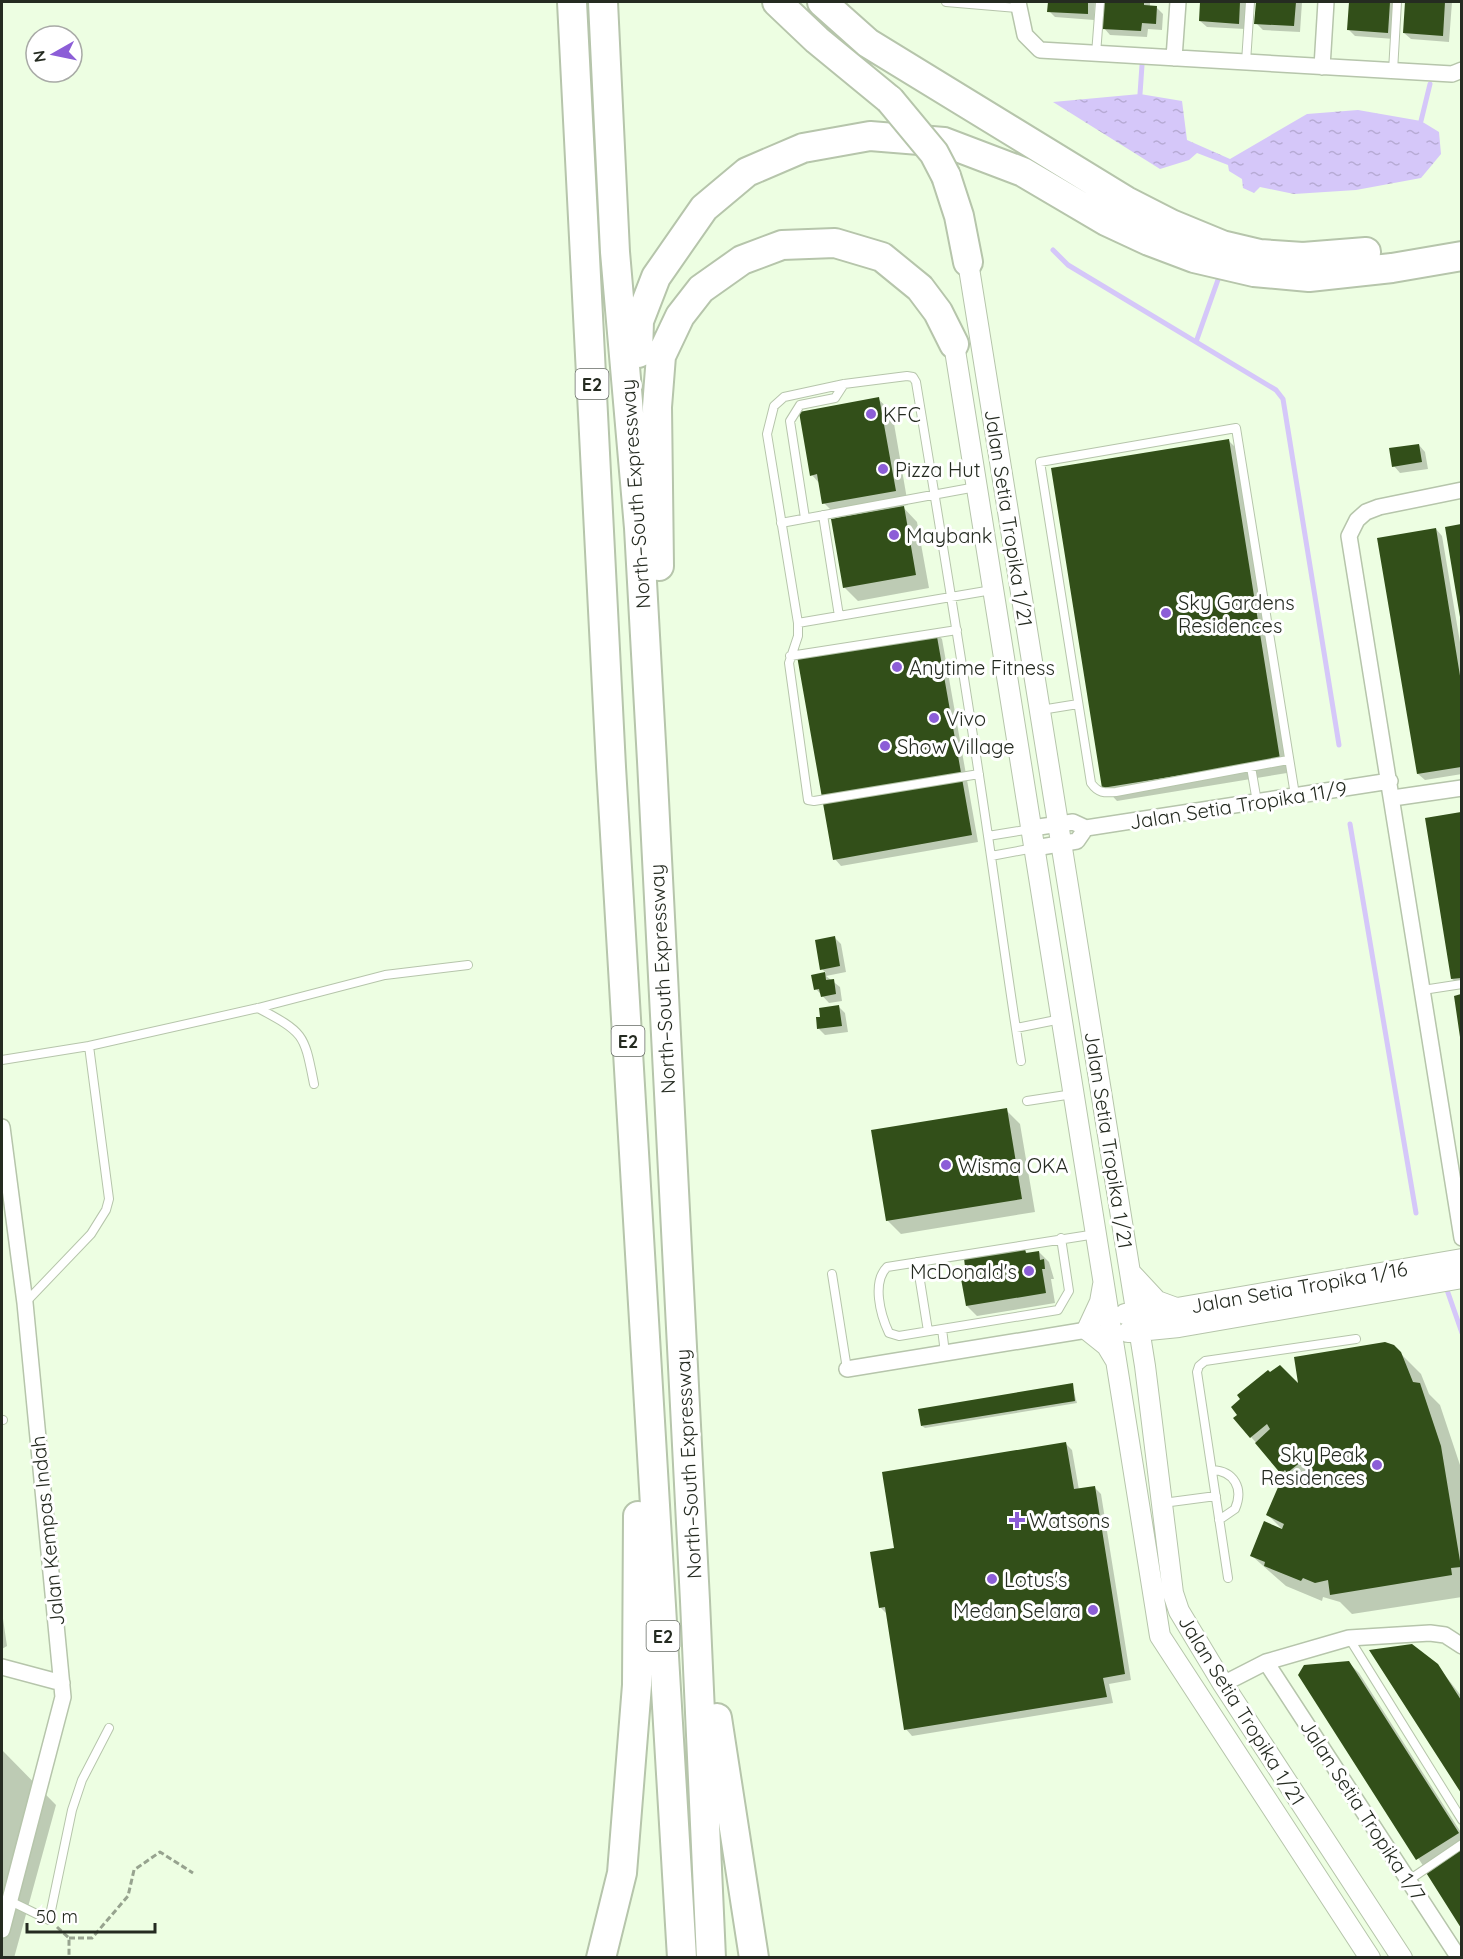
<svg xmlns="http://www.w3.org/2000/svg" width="1463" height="1959" viewBox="0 0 1463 1959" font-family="Quicksand,sans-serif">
<defs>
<pattern id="water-ripples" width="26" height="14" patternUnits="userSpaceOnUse" patternTransform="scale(1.5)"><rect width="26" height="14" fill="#d5c7f9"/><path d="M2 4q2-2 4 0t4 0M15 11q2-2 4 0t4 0" fill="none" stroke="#b7abd5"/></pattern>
</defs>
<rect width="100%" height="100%" fill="#edfee2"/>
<path fill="url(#water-ripples)" d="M 1140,94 L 1182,101 L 1187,140 L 1230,159 L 1307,114 L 1358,110 L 1421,121 L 1439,132 L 1441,154 L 1421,178 L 1356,190 L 1294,194 L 1260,187 L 1254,193 L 1243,188 L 1242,179 L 1229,171 L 1228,165 L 1197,153 L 1189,160 L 1160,169 L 1053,102 Z"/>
<path fill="#0003" d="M 1049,2 L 1095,2 L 1094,20 L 1055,17 L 1049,11 Z
M 1105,2 L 1150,2 L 1150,7 L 1156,7 L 1163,14 L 1162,30 L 1148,29 L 1147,37 L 1110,35 L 1104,28 Z
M 1201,2 L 1247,2 L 1245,29 L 1207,27 L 1200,21 Z
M 1257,2 L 1302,2 L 1300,32 L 1263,30 L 1256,23 Z
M 1351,2 L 1396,2 L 1394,39 L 1355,36 L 1349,30 Z
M 1406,2 L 1452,2 L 1449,42 L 1411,39 L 1404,33 Z
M 878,399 L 892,412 L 908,505 L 902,506 L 917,522 L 929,588 L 858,601 L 844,587 L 840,519 L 824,503 L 820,484 L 812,475 Z
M 1229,441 L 1243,455 L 1293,772 L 1117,801 L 1104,787 Z
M 1419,445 L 1425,452 L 1428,469 L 1400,473 L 1394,466 Z
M 1462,525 L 1462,615 L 1447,528 Z
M 1436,529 L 1442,536 L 1462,654 L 1462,774 L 1425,780 L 1418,774 Z
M 936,633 L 942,639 L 978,842 L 841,866 L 835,859 Z
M 1462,814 L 1462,985 L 1459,985 L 1452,979 L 1427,819 Z
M 835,938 L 841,944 L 846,972 L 826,976 L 840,987 L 842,1001 L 829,1003 L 816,989 L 813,976 L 826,973 L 822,969 Z
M 1462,996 L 1462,1036 L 1455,997 Z
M 839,1007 L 845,1013 L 848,1032 L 825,1035 L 819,1029 Z
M 1006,1110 L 1020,1124 L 1035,1212 L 901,1234 L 887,1220 Z
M 1024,1250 L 1028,1254 L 1039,1252 L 1049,1262 L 1054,1279 L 1051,1279 L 1055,1303 L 977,1316 L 967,1306 Z
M 1393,1346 L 1421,1374 L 1429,1394 L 1440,1405 L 1461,1468 L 1462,1597 L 1352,1614 L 1340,1602 L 1323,1597 L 1322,1601 L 1286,1586 L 1252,1556 L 1284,1531 L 1268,1515 L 1288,1478 L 1251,1437 L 1301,1388 Z
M 1072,1385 L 1077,1403 L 925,1428 L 922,1426 Z
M 1066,1444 L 1072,1450 L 1079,1490 L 1094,1487 L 1101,1494 L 1131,1680 L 1109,1684 L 1113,1703 L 912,1736 L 906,1729 L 887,1614 L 880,1607 L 896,1550 Z
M 2,1612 L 7,1646 L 2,1649 Z
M 1372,1651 L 1437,1665 L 1462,1697 L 1462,1790 Z
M 1348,1662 L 1359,1673 L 1462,1834 L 1462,1926 L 1300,1675 Z
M 2,1750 L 56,1805 L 14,1958 L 2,1958 Z"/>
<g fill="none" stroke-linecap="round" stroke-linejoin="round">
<path stroke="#d5c7f9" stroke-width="5" d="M 1140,94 L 1142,65
M 1421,121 L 1430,84
M 1053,250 L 1068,265 L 1276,390 L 1283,399 L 1339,745
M 1196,342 L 1220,274
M 1350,824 L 1416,1213
M 1446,1287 L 1462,1333"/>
</g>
<path fill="#324f19" d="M 1048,2 L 1088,2 L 1088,14 L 1047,12 Z
M 1104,2 L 1144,2 L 1144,5 L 1157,6 L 1156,24 L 1142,23 L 1141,31 L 1102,29 Z
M 1200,2 L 1240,2 L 1239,24 L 1199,21 Z
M 1256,2 L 1296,2 L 1294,26 L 1254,24 Z
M 1349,2 L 1390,2 L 1388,33 L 1347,30 Z
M 1405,2 L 1445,2 L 1443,36 L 1403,33 Z
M 879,397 L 896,491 L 822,504 L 817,474 L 810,476 L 799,412 Z
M 1229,439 L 1280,759 L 1102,788 L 1051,468 Z
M 1419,444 L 1422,462 L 1392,467 L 1389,448 Z
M 904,506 L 916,575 L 843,588 L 831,519 Z
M 1461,524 L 1461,617 L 1460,617 L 1445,527 Z
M 1436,528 L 1461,682 L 1461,767 L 1417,774 L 1377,538 Z
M 936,631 L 972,835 L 833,860 L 797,656 Z
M 1461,812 L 1461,978 L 1451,979 L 1425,818 Z
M 835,936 L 840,966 L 820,970 L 815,940 Z
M 825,972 L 826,980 L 834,979 L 836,994 L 821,997 L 819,989 L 814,990 L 811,975 Z
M 1461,994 L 1461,1037 L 1460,1037 L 1454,996 Z
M 839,1005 L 842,1026 L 817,1029 L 816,1017 L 820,1017 L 819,1008 Z
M 1007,1108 L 1022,1199 L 886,1221 L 871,1130 Z
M 1025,1249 L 1026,1253 L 1039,1251 L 1040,1260 L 1044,1259 L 1045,1269 L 1042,1269 L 1046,1293 L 966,1306 L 959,1268 L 965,1267 L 964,1258 Z
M 1385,1342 L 1394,1345 L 1401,1352 L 1413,1382 L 1420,1383 L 1441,1446 L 1461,1567 L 1451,1568 L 1452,1575 L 1330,1595 L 1328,1580 L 1315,1583 L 1303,1578 L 1301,1581 L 1264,1566 L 1265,1562 L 1250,1556 L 1264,1521 L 1282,1529 L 1284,1524 L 1266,1515 L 1282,1478 L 1286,1479 L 1287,1476 L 1311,1486 L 1312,1483 L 1307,1457 L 1287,1473 L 1285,1470 L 1281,1474 L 1255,1443 L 1270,1429 L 1267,1424 L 1250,1438 L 1233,1418 L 1237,1415 L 1231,1407 L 1240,1399 L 1237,1395 L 1268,1370 L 1270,1372 L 1280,1365 L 1298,1383 L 1294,1357 Z
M 1073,1383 L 1075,1401 L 921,1426 L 918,1409 Z
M 1066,1442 L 1074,1489 L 1095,1486 L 1125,1674 L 1103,1678 L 1107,1697 L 904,1730 L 885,1607 L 879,1608 L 870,1552 L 894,1548 L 882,1472 Z
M 1412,1644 L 1438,1664 L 1461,1700 L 1461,1793 L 1369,1650 Z
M 1349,1661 L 1459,1833 L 1416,1860 L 1298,1675 L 1304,1665 Z
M 1461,1848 L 1461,1928 L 1425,1871 Z"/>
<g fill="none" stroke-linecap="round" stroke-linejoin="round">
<g stroke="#b6c5ab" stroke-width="10">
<path id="service" d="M 946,2 L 1017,8
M 1096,54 L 1100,2
M 1246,62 L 1250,2
M 1393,71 L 1397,2
M 823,515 L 839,616
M 805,518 L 790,421 L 800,405 L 835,398 L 844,384
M 781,523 L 976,487
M 798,623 L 992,590
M 790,656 L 957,630
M 1041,710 L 1078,704
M 1288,760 L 1116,792 C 1104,793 1098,793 1091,783 L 1040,462 L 1236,428 L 1295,795
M 1251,767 L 1257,802
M 979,774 L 814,801 L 808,800 L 789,663 L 798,636 L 798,623 L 767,434 L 774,406 L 784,397 L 844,384 L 907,376 L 913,377 L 916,382 C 941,533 966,684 988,836 C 999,911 1009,986 1021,1061
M 988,836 L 1031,829
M 991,856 L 1034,848
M 1423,990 L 1462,984
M 258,1008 C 305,1033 304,1034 314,1084
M 1016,1028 L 1061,1019
M 89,1046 L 258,1008 L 385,975 L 468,965
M 2,1060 L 89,1046 L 109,1199 L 106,1210 L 91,1234 L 25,1303
M 1027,1101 L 1073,1094
M 1061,1238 L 1069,1291 L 1058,1310 L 899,1336 L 889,1333 C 880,1314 872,1282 887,1267 L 1096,1234
M 917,1262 L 928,1331
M 832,1274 L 847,1369
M 942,1329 L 945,1353
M 2,1420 L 3,1420
M 1212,1470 C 1234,1471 1244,1488 1235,1509 L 1219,1520
M 1163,1503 L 1216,1496
M 1228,1578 L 1197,1372 L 1199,1366 L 1205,1361 L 1356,1339
M 1349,1638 L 1462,1820
M 1409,1880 L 1462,1844
M 10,1901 L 49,1920 L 72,1810 L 82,1780 L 109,1728"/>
</g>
<g stroke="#b6c5ab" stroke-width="18">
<path id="minor" d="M 1018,2 L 1025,35 L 1040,50 L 1452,74 L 1462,70
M 1174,58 L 1178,2
M 1322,67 L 1326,2
M 1462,490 L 1379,507 L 1366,512 L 1357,520 L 1349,536 L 1462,1238
M 1393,798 L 1462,788
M 1032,828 L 1073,822 L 1086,828
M 1086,828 L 1390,781
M 1035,848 L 1077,841 L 1086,828
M 2,1127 L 25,1303 L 63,1697 L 2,1930
M 847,1369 L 1087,1330 L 1096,1331
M 1266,1662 L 1459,1958
M 2,1667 L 62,1683
M 1223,1684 L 1266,1662 L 1349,1638 L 1430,1633 L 1445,1635 L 1462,1646"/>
</g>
<g stroke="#b6c5ab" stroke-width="22">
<path id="tertiary" d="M 968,262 L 1145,1366 L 1173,1593 L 1179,1611 L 1223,1684 L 1402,1958
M 954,344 L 1160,1636 L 1370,1958
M 1130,1272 L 1157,1301 L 1176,1308
M 1103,1285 L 1100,1302 L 1087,1330 L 1107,1346 L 1116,1361
M 1125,1314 L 1177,1308 L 1462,1259
M 1128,1332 L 1179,1327 L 1462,1278"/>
</g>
<g stroke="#b6c5ab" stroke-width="32">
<path id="motorway" d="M 572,2 L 611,767 L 682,1958
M 603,2 L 615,252 L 639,528 L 652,761 L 695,1601 L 711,1958
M 777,2 L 817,40 L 890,100
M 822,2 L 868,43 L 1126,201 L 1171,224 L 1222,245 L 1260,254 L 1303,257 L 1366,252
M 946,176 L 959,216 L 968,262
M 638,353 L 639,321 L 656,277 L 704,208 L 747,172 L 803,148 L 870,136 L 944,142 L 1023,172 L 1106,221 L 1149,241 L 1194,258 L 1254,272 L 1309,277 L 1392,268 L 1462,256
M 659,566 L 657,407 L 661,356 L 680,316 L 701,289 L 742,260 L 782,245 L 835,243 L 882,257 L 920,288 L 938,312 L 954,344
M 717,1718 L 754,1958
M 601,1958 L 622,1873 L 637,1685 L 638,1516"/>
</g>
<path stroke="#97a38f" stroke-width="3" stroke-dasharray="6 3" stroke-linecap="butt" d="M 57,1927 L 69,1938 L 69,1958
M 69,1938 L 92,1938 L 128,1896 L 134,1870 L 160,1852 L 193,1873"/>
<use href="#service" stroke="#fff" stroke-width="8"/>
<use href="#minor" stroke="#fff" stroke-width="15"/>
<use href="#tertiary" stroke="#fff" stroke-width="20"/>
<use href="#motorway" stroke="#fff" stroke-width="28"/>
<g stroke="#b6c5ab" stroke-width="32" stroke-linecap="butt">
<path id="motorway-bridge" d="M 890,100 L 934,153 L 946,176"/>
</g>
<use href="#motorway-bridge" stroke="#fff" stroke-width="28"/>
</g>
<g fill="#8c5ed7" stroke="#fff" stroke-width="2">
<circle cx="871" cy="414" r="6"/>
<circle cx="883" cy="469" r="6"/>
<circle cx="894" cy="535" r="6"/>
<circle cx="1166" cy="613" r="6"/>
<circle cx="897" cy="667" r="6"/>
<circle cx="934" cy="718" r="6"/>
<circle cx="885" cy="746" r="6"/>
<circle cx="946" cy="1165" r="6"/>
<circle cx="1029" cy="1271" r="6"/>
<circle cx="1377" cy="1465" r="6"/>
<path d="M1014 1511h6v6h6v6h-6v6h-6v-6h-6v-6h6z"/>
<circle cx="992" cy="1579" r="6"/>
<circle cx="1093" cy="1610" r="6"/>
</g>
<g text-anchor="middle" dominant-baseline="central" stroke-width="6" stroke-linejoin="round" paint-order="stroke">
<g fill="#fff" stroke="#666b64" stroke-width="1.5">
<rect x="575.5" y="369" width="33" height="30" rx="4.5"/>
<rect x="611.5" y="1026" width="33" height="30" rx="4.5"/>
<rect x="646.5" y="1621" width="33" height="30" rx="4.5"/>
</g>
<g font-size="18" font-weight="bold" fill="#252b21">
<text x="592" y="384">E2</text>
<text x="628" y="1041">E2</text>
<text x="663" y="1636">E2</text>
</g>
<g font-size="20" fill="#252b21" stroke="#fff" text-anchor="start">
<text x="883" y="414">KFC</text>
<text x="895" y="469">Pizza Hut</text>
<text x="906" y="535">Maybank</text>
<text x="1178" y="602">Sky Gardens<tspan x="1178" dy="23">Residences</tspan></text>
<text x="909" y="667">Anytime Fitness</text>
<text x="946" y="718">Vivo</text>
<text x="897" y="746">Show Village</text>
<text x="958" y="1165">Wisma OKA</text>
<text x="1017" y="1271" text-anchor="end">McDonald's</text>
<text x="1365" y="1454" text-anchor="end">Sky Peak<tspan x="1365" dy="23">Residences</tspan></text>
<text x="1029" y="1520">Watsons</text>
<text x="1004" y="1579">Lotus's</text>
<text x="1081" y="1610" text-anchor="end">Medan Selara</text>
</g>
<g font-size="20" fill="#252b21" stroke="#fff">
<text transform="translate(635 494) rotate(-94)">North–South Expressway</text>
<text transform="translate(1009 518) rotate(81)">Jalan Setia Tropika 1/21</text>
<text transform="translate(1238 805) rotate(-9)">Jalan Setia Tropika 11/9</text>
<text transform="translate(662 979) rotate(-93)">North–South Expressway</text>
<text transform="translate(1109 1140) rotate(81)">Jalan Setia Tropika 1/21</text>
<text transform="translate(1299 1287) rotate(-10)">Jalan Setia Tropika 1/16</text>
<text transform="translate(688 1464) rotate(-93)">North–South Expressway</text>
<text transform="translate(47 1531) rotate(-96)">Jalan Kempas Indah</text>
<text transform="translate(1242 1710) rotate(58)">Jalan Setia Tropika 1/21</text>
<text transform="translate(1363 1810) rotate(57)">Jalan Setia Tropika 1/7</text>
</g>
</g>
<rect width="1463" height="1959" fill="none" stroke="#252b21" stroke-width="6"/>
<g transform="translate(54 54) rotate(261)"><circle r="28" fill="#ffffff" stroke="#a8aaa6" stroke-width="1.5"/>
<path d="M0-4.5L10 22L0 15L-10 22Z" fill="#8c5ed7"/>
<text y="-9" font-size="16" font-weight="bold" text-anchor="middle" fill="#252b21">N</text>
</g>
<path d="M27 1923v9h128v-9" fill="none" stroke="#252b21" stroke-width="3"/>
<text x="36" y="1923" font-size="18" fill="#252b21" stroke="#ffffff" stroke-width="4.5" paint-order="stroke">50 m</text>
</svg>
